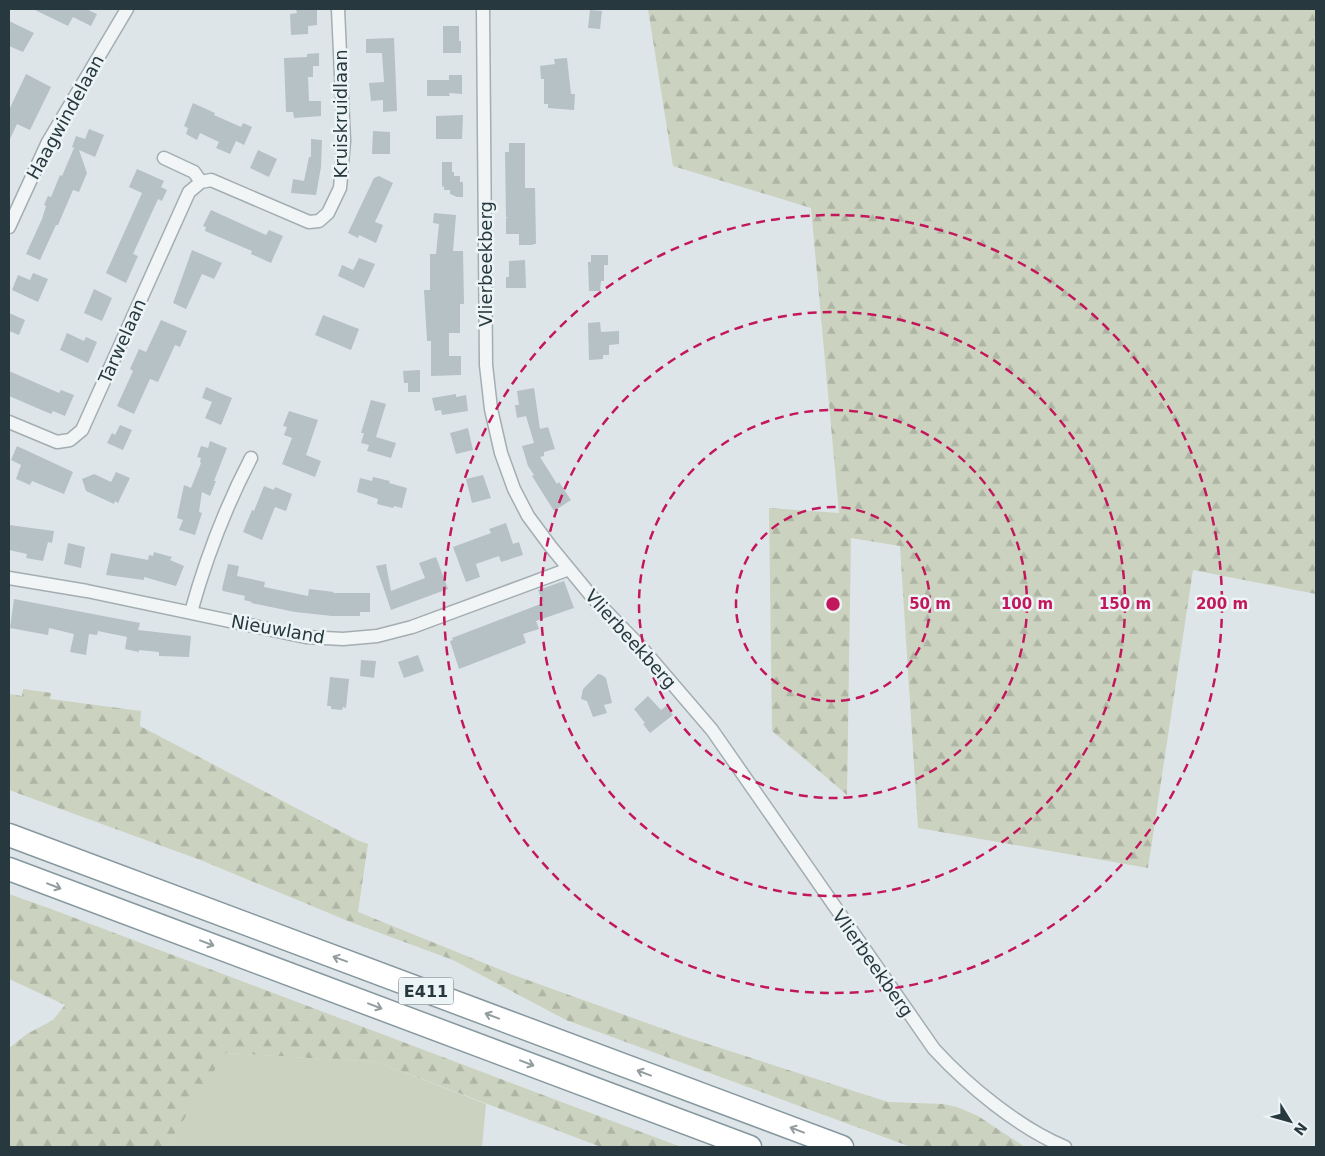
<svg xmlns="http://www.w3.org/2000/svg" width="1325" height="1156" viewBox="0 0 1325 1156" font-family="'DejaVu Sans',sans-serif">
<defs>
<pattern id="forest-firs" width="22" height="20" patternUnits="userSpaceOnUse" patternTransform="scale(1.25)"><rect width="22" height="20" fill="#cbd2bf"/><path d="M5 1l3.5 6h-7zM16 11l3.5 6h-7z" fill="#aeb5a5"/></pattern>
</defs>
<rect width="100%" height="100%" fill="#dee5e8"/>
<path fill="url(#forest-firs)" d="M 648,9 L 1316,9 L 1316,594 L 1193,570 L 1148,868 L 918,828 L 900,546 L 851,538 L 847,795 L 772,731 L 769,508 L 839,513 L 811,208 L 673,166 Z
M 23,689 L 51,693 L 50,699 L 141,711 L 140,726 L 357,840 L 368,844 L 358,912 L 511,974 L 683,1036 L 888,1102 L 943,1104 L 957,1107 L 978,1116 L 1025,1147 L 911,1147 L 566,1020 L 453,960 L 353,923 L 203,861 L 9,790 L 9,694 L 22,696 Z
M 9,894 L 51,909 L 681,1147 L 601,1147 L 377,1062 L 226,1053 L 167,1147 L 9,1147 L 9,1048 L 27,1034 L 53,1020 L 65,1005 L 9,979 Z"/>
<path fill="#cbd2bf" d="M 225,1053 L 377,1062 L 486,1104 L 482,1147 L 167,1147 Z"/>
<path fill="#b5c1c5" d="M 33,9 L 86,9 L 97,14 L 91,26 L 73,17 L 68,26 Z
M 296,9 L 317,9 L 317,25 L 308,26 L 308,34 L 291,35 L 290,14 L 297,13 Z
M 590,10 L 602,11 L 600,29 L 588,28 Z
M 9,21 L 34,33 L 23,52 L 9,46 Z
M 443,26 L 459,26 L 459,41 L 461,41 L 461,53 L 443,53 Z
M 394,38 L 397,111 L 383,112 L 383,100 L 371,101 L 369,83 L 384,82 L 382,53 L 366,53 L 366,39 Z
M 319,53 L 319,66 L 313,66 L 313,77 L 308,77 L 309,101 L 321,101 L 321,116 L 294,118 L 293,112 L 286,112 L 284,58 L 307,57 L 307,54 Z
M 567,58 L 571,94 L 575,94 L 574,110 L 548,108 L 548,104 L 544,104 L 544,79 L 541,79 L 540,66 L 555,64 L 554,59 Z
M 26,74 L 51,87 L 30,130 L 17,124 L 9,141 L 9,110 Z
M 449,75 L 462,75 L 462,94 L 449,93 L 450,96 L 427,96 L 427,80 L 449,80 Z
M 193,103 L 215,113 L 214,115 L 241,127 L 243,123 L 252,127 L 244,145 L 236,141 L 230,154 L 216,148 L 219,142 L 200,133 L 197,140 L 186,134 L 188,128 L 184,126 Z
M 463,115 L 462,139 L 436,139 L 436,116 Z
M 89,129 L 104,135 L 95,157 L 79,150 L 87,173 L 79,192 L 73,190 L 58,225 L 56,225 L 40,260 L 26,254 L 42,219 L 46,206 L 44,205 L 48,196 L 51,197 L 60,175 L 62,176 L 74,148 L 72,147 L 76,136 L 85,139 Z
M 373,131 L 390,132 L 390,154 L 372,154 Z
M 311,139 L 322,140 L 321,167 L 316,195 L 291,193 L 293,179 L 304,181 L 309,157 L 311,157 Z
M 509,143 L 525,143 L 525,188 L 535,188 L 536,244 L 533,244 L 533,245 L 519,245 L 519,234 L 506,234 L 506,218 L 508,218 L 506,217 L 505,152 L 509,152 Z
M 258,150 L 277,159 L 269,177 L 250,168 Z
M 442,162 L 452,162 L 452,172 L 454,172 L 454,176 L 460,176 L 460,182 L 463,182 L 463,197 L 457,197 L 450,194 L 450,190 L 444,190 L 444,186 L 442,187 Z
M 137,169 L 164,181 L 161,187 L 167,190 L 162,201 L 158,199 L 133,254 L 138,256 L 126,283 L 106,273 L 142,193 L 129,187 Z
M 379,176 L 393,183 L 375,222 L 383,225 L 376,243 L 359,235 L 358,238 L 348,233 L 374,178 Z
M 211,210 L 266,235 L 269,230 L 283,236 L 271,263 L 251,254 L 252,251 L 205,231 L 206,227 L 203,226 Z
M 434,213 L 456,215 L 453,251 L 463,251 L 464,304 L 460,304 L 460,333 L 449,333 L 449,356 L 461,356 L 461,375 L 431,376 L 431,341 L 427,341 L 424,290 L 430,290 L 430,254 L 436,254 L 439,224 L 433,223 Z
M 192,250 L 222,263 L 214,279 L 202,274 L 186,309 L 173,303 Z
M 591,255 L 608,255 L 608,265 L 604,265 L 604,281 L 601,281 L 600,291 L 589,291 L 588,262 L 591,262 Z
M 359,258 L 375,264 L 364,288 L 338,276 L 342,265 L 353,270 Z
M 525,260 L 526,288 L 506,288 L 506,277 L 509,277 L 509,261 Z
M 33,273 L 48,279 L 38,302 L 12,290 L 18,275 L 30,280 Z
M 94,289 L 112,298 L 102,321 L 84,313 Z
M 9,313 L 25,320 L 19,335 L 9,331 Z
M 323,315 L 359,329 L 351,350 L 315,335 Z
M 161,320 L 187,331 L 180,347 L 175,345 L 158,382 L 150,379 L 134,414 L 117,406 L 133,371 L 130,369 L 139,349 L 146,352 Z
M 600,322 L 601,332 L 619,331 L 619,344 L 609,345 L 609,355 L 603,355 L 603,359 L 589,360 L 588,323 Z
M 67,333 L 84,341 L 86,337 L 97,342 L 88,363 L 60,350 Z
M 420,370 L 420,392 L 408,392 L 408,383 L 404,383 L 403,371 Z
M 9,371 L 59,393 L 61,390 L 74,395 L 65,416 L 53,411 L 51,414 L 9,396 Z
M 206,387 L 232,398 L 221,425 L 205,418 L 212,402 L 202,398 Z
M 534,388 L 540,429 L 548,427 L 555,449 L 544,452 L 544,456 L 540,457 L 557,484 L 559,482 L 571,500 L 554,511 L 532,476 L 534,475 L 528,466 L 522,446 L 534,443 L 526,416 L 517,418 L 515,405 L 519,405 L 517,391 Z
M 456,394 L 456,397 L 466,395 L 468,411 L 442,415 L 441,410 L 435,411 L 432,398 Z
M 371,400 L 386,404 L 376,437 L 396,443 L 391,458 L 367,451 L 369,445 L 361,443 L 364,433 L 361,433 Z
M 289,411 L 318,420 L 306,455 L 321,461 L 315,477 L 282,464 L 292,438 L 284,435 L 287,427 L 283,426 Z
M 120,425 L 132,430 L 123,450 L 107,443 L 112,433 L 115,435 Z
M 468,428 L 473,450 L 456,454 L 450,433 Z
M 210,441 L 227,448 L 214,481 L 216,481 L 210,496 L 202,492 L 199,512 L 202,513 L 195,535 L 179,530 L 183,520 L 177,518 L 184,485 L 191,488 L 201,463 L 200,462 L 201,458 L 197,457 L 201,446 L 208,448 Z
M 17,446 L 73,472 L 64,494 L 32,481 L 30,485 L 16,479 L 21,465 L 11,460 Z
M 116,472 L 130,478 L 118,503 L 115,501 L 114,504 L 86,491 L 82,479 L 94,474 L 111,482 Z
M 483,475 L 491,498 L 472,503 L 466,479 Z
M 373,477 L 390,481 L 389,483 L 407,488 L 402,508 L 394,506 L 393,508 L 377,504 L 378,499 L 357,492 L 360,478 L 372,481 Z
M 264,486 L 274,490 L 275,487 L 292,494 L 286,511 L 275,507 L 262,540 L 243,532 L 252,510 L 254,511 Z
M 506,523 L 513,544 L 519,542 L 523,555 L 501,562 L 499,556 L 476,564 L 480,577 L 466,582 L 453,547 L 491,533 L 489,529 Z
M 9,525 L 54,531 L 52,543 L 48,542 L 43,561 L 26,558 L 27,554 L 9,550 Z
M 68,543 L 85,547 L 81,568 L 64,564 Z
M 154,552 L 172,557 L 170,560 L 184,566 L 176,586 L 144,577 L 144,580 L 106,575 L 111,553 L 148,560 L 149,555 L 153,556 Z
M 436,557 L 448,589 L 391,610 L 376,566 L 386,564 L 391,591 L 425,578 L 419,563 Z
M 228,564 L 239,566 L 237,576 L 265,582 L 264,587 L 308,596 L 309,589 L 334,592 L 333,593 L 370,593 L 370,612 L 360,612 L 360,616 L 332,616 L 295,612 L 251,603 L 252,602 L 244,600 L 245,596 L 223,591 L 222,589 Z
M 564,581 L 574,608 L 536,621 L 539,629 L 523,634 L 526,643 L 459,669 L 450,641 L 453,640 L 452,638 L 543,603 L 538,590 Z
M 14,599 L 140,623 L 138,630 L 191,636 L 189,657 L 159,656 L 159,652 L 139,650 L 139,652 L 125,649 L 127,637 L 98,631 L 97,635 L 89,634 L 86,655 L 70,652 L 74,634 L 49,628 L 48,635 L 10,628 Z
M 418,655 L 424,671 L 404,678 L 398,662 Z
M 361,660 L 376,661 L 374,678 L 360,676 Z
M 598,674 L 602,675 L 606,678 L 612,703 L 604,705 L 607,713 L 593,717 L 587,701 L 581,699 L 583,689 Z
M 330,677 L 349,679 L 346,708 L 343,707 L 342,710 L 331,709 L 331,706 L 327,706 Z
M 648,696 L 661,710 L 666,706 L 673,715 L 650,733 L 643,724 L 645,723 L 634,709 Z"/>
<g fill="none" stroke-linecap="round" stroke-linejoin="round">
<g stroke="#a3aeb2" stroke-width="15">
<path id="minor" d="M 483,9 L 486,365 L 491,409 L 501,453 L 514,489 L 528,516 L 551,547 L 593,598 L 640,646 L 712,730 L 934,1049 C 968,1086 1019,1128 1065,1147
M 164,158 L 194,172 L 201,182 L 211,180 L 309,222 L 319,221 L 328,213 L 340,188 L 344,141 L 338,9
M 9,227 L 48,142 L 127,9
M 9,422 L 57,442 L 70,440 L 82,430 L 189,192 L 201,182
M 9,578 L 87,591 L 306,637 L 343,639 L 377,636 L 412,627 L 569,569
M 191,612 C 206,558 225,508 251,458"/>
</g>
<g stroke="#85989f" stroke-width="25">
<path id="motorway" d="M 9,835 L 842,1147
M 9,869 L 750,1147"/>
</g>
<use href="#minor" stroke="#f1f5f6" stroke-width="12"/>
<use href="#motorway" stroke="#fff" stroke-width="22"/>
</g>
<defs><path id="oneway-shaft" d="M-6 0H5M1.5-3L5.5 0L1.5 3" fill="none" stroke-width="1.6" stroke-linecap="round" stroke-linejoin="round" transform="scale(1.25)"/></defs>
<g stroke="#939c9f">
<use href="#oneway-shaft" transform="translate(54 886) rotate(21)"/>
<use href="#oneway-shaft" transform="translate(207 943) rotate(21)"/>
<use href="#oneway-shaft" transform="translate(340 959) rotate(-160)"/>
<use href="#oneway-shaft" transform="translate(375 1006) rotate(21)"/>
<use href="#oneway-shaft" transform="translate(492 1016) rotate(-159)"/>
<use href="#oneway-shaft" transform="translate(527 1063) rotate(21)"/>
<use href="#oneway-shaft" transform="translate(644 1073) rotate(-159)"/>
<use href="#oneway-shaft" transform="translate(797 1130) rotate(-159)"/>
</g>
<g fill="none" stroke="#c2185b" stroke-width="2.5" stroke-dasharray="9 6">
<circle cx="833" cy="604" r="97"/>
<circle cx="833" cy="604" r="194"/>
<circle cx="833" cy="604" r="292"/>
<circle cx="833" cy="604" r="389"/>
</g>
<g text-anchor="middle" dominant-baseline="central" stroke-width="5" stroke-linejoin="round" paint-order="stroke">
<rect fill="#edf4f6" stroke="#627076" stroke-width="1" x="398.5" y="977.5" width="55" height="27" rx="4"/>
<g font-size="16" font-weight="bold" fill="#27383f">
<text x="426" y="991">E411</text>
</g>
<g font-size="18" fill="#27383f" stroke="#edf4f6">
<text transform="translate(340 114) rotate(-90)">Kruiskruidlaan</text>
<text transform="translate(65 117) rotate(-61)">Haagwindelaan</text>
<text transform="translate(485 264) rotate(-90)">Vlierbeekberg</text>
<text transform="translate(122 341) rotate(-66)">Tarwelaan</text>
<text transform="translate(278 629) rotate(10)">Nieuwland</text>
<text transform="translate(631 639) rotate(48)">Vlierbeekberg</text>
<text transform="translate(873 963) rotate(55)">Vlierbeekberg</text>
</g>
</g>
<circle cx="833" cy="604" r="8" fill="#c2185b" stroke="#edf4f6" stroke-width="2.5"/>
<g font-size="15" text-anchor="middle" font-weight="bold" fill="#c2185b" stroke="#edf4f6" stroke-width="5" stroke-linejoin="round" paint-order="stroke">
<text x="930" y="609">50 m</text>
<text x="1027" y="609">100 m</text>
<text x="1125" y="609">150 m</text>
<text x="1222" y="609">200 m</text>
</g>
<rect width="1325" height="1156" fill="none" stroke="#27383f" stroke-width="20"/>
<g transform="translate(1290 1121) rotate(127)" stroke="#edf4f6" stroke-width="4" paint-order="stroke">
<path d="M0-4L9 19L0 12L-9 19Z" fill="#27383f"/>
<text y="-8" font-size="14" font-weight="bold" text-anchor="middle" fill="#27383f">N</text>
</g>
</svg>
